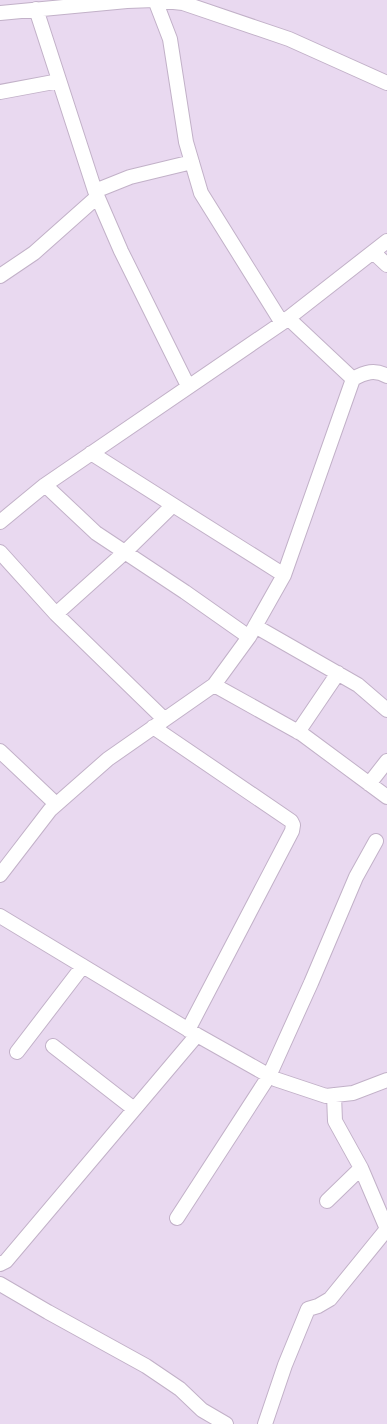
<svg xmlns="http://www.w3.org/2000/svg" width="387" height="1424" viewBox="0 0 387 1424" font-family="'Times New Roman',serif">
<rect width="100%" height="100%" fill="#e9d9f0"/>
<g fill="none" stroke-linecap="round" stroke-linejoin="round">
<g stroke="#c2b1c8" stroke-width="16">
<path id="minor" d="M 155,0 L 170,39 L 186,142 L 201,193 L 282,323
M 36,9 L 95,191 L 121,251 L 188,386
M 0,13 L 127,1 L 155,0 L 183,3 L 289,39 L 387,83
M 0,92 L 59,81
M 95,191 L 130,177 L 192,162
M 373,252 L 387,265
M 0,276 L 34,253 L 97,197
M 288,318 L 353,379
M 45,485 L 96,533 L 185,592 L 249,637
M 173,505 L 284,575
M 0,522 L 45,485 L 282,323 L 387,241
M 0,552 L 56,614 L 164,719
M 56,614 L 125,552 L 173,505 L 91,453
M 255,626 L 358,685 L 387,710
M 214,685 L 302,734 L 387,797
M 153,727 L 291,821 L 293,825 L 292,831 L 188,1030
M 298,732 L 338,673
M 0,751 L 56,804
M 369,784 L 387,761
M 0,875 L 50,810 L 108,759 L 214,685 L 249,637 L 284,575 L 353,379 C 365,372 375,369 387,376
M 0,916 L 197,1035 L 275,1079 L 326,1096 L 353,1093 L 387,1080
M 53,1046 L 134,1109
M 17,1052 L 83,966
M 327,1201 L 361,1168
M 177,1218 L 269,1076 L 311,983 L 356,877 L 376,841
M 0,1264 L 6,1261 L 197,1035
M 0,1284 L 48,1312 L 146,1366 L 180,1389 L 202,1410 L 226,1424
M 265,1424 L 285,1365 L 308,1309 L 318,1306 L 330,1299 L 387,1229 L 361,1168 L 335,1121 L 334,1095"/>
</g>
<use href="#minor" stroke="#fff" stroke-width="14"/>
</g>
</svg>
